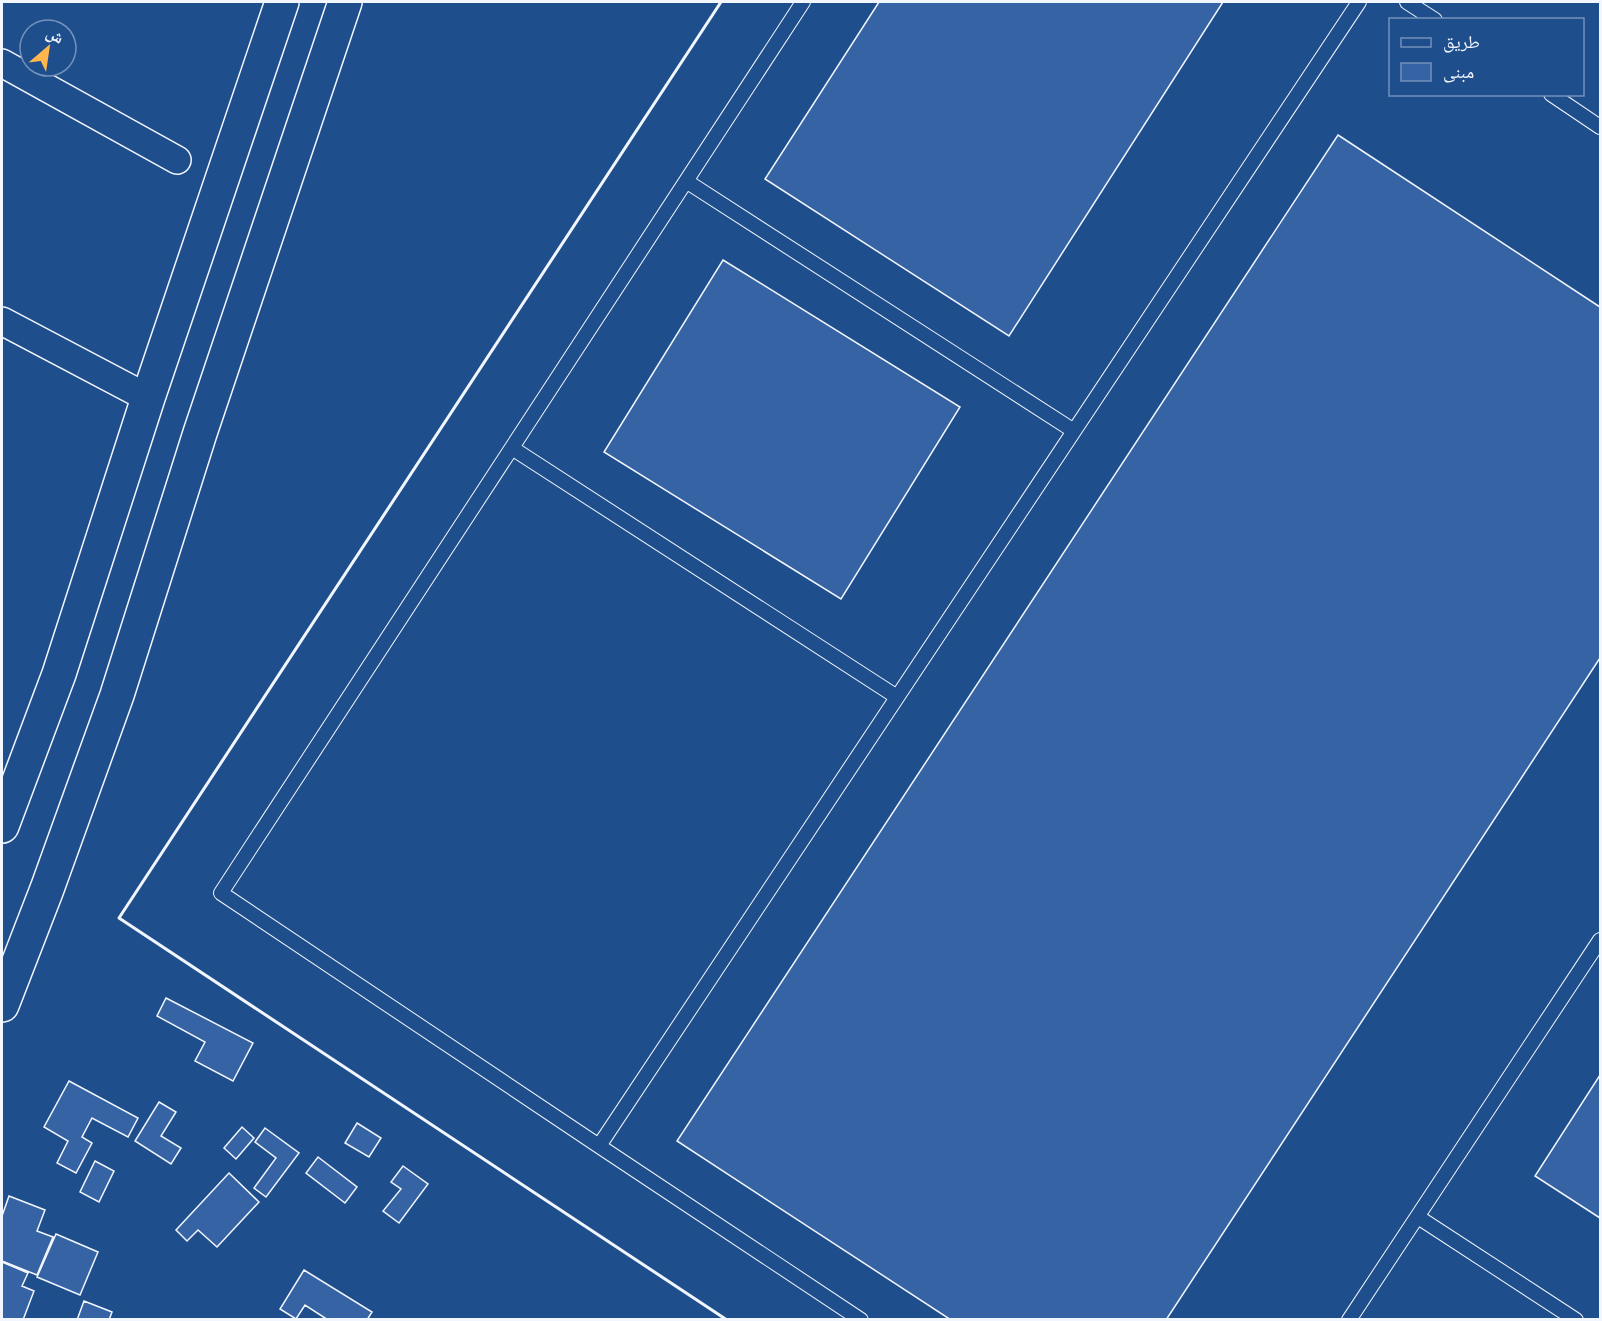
<svg xmlns="http://www.w3.org/2000/svg" width="1602" height="1321" viewBox="0 0 1602 1321" font-family="'PT Sans Narrow','Noto Naskh Arabic',sans-serif">
<rect width="100%" height="100%" fill="#1f4e8c"/>
<path fill="#3563a3" stroke="#f2f6ff" stroke-width="1.5" d="M 879,2 L 1223,2 L 1009,336 L 765,179 Z
M 1338,135 L 1600,307 L 1600,658 L 1166,1320 L 951,1320 L 677,1141 Z
M 723,260 L 960,407 L 841,599 L 604,452 Z
M 166,998 L 253,1043 L 233,1081 L 195,1061 L 205,1042 L 157,1016 Z
M 1600,1075 L 1600,1218 L 1535,1176 Z
M 69,1081 L 138,1118 L 128,1137 L 92,1118 L 82,1137 L 92,1143 L 76,1173 L 57,1163 L 68,1141 L 44,1127 Z
M 159,1102 L 176,1112 L 161,1136 L 181,1148 L 171,1164 L 135,1141 Z
M 357,1123 L 381,1138 L 369,1157 L 345,1143 Z
M 242,1127 L 254,1138 L 236,1159 L 224,1148 Z
M 265,1128 L 299,1153 L 266,1197 L 254,1188 L 276,1158 L 255,1142 Z
M 318,1157 L 357,1187 L 345,1203 L 306,1173 Z
M 95,1161 L 114,1171 L 99,1202 L 80,1192 Z
M 403,1166 L 428,1184 L 399,1223 L 383,1211 L 401,1189 L 391,1182 Z
M 229,1173 L 259,1202 L 217,1247 L 198,1230 L 187,1241 L 176,1230 Z
M 9,1196 L 45,1210 L 37,1231 L 53,1237 L 37,1275 L 2,1261 L 2,1216 Z
M 56,1234 L 98,1252 L 80,1295 L 37,1277 Z
M 2,1262 L 28,1273 L 22,1286 L 34,1291 L 23,1320 L 2,1320 Z
M 304,1270 L 372,1312 L 367,1320 L 328,1320 L 305,1305 L 296,1319 L 280,1309 Z
M 84,1301 L 112,1312 L 109,1320 L 77,1320 Z"/>
<g fill="none" stroke-linecap="round" stroke-linejoin="round">
<g stroke="#f2f6ff" stroke-width="16">
<path id="lane" d="M 803,2 L 221,893 L 599,1146 L 861,1320
M 1407,2 L 1435,20
M 1551,94 L 1600,127
M 686,181 L 1074,431
M 512,448 L 897,697
M 599,1146 L 1359,2
M 1418,1217 L 1576,1320
M 1349,1320 L 1600,940"/>
</g>
<g stroke="#f2f6ff" stroke-width="30">
<path id="street" d="M 2,63 L 177,160
M 2,321 L 148,398"/>
</g>
<g stroke="#f2f6ff" stroke-width="36">
<path id="primary" d="M 2,826 L 59,674 L 148,398 L 282,2
M 2,1005 L 47,889 L 117,695 L 200,433 L 345,2"/>
</g>
<use href="#lane" stroke="#1f4e8c" stroke-width="14"/>
<use href="#street" stroke="#1f4e8c" stroke-width="27"/>
<use href="#primary" stroke="#1f4e8c" stroke-width="33"/>
<path stroke="#f2f6ff" stroke-width="3" d="M 721,2 L 119,918 L 727,1320"/>
</g>
<rect width="1602" height="1321" fill="none" stroke="#f2f6ff" stroke-width="6"/>
<rect x="1389" y="18" width="195" height="78" fill="#1f4e8c" stroke="#7391ba" stroke-width="1.5"/>
<rect x="1401" y="38" width="30" height="9" fill="#1f4e8c" stroke="#7391ba" stroke-width="1.5"/>
<text x="1443" y="48" font-size="18" fill="#f2f6ff">طريق</text>
<rect x="1401" y="63" width="30" height="18" fill="#3563a3" stroke="#7391ba" stroke-width="1.5"/>
<text x="1443" y="78" font-size="18" fill="#f2f6ff">مبنى</text>
<g transform="translate(48 48) rotate(29)"><circle r="28" fill="#1f4e8c" stroke="#7391ba" stroke-width="1.5"/>
<path d="M0-4.5L10 22L0 15L-10 22Z" fill="#ffb74d"/>
<text y="-9" font-size="16" font-weight="bold" text-anchor="middle" fill="#f2f6ff">ش</text>
</g>
</svg>
